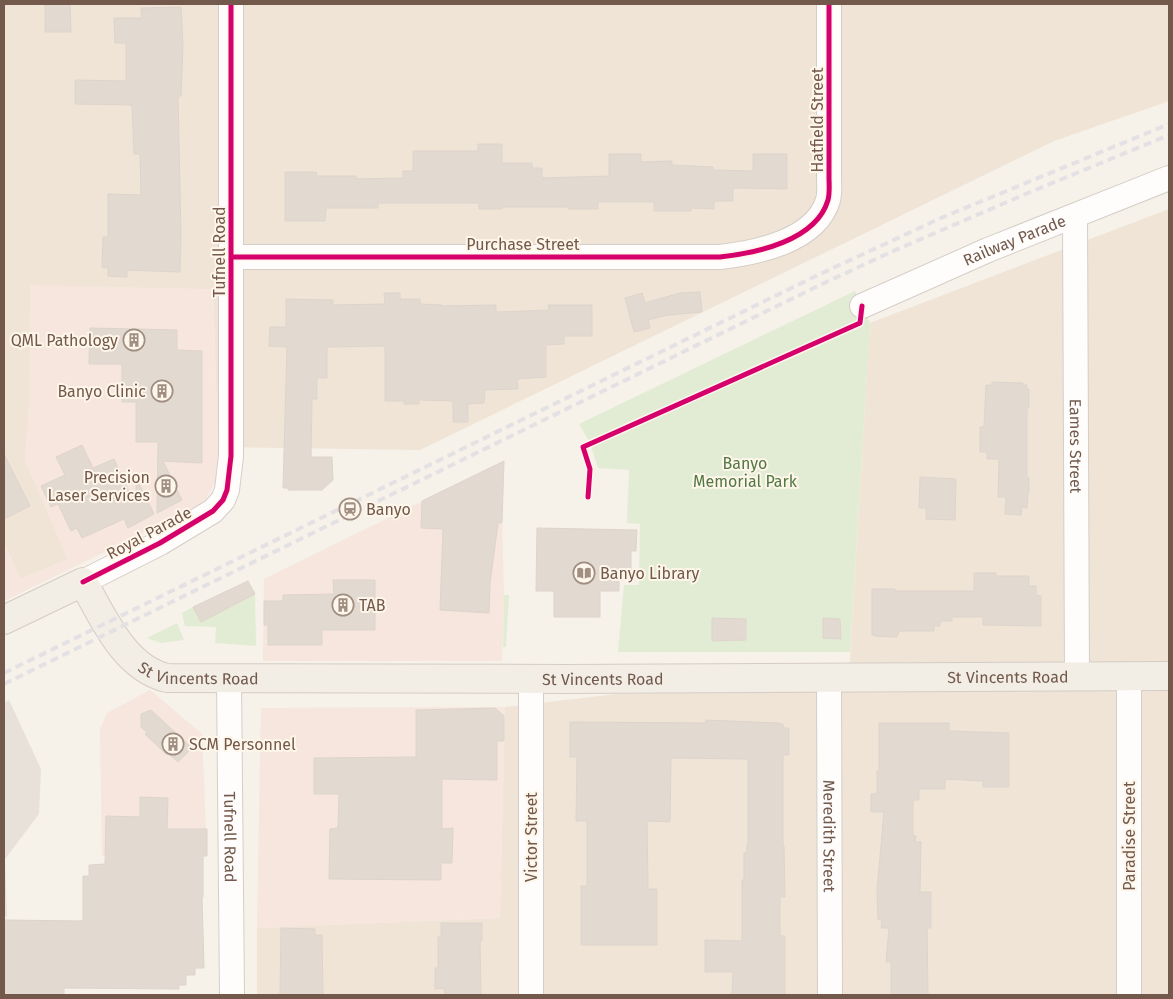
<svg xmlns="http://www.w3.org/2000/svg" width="1173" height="999" viewBox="0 0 1173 999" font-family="'Fira Sans',sans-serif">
<rect width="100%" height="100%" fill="#f6f1e9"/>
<path fill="#efe4d6" d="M 4,4 L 1169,4 L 1169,101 L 1054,141 L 420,450 L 218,447 L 213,289 L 29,407 L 25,460 L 68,559 L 21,579 L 4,543 Z
M 1169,209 L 1169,995 L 257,995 L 257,928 L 500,918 L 505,707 L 617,694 L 848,691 L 870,323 Z"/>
<path fill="#f6e6dd" d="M 30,285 L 213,289 L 218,453 L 215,482 L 206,499 L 185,513 L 4,601 L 4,543 L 21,579 L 68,559 L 25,460 L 29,407 Z
M 504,461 L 502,523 L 504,595 L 502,661 L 263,661 L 264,579 Z
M 150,690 L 202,734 L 207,856 L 102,856 L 100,730 L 107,713 Z
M 505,707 L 500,918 L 257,928 L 261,708 Z"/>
<path fill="#e8e1da" d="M 9,700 L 41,769 L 39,814 L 5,859 L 7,917 L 4,916 L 4,703 Z"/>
<path fill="#e2ecd4" d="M 855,291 L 870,323 L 850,652 L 618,652 L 624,585 L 639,585 L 640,524 L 627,523 L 629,470 L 598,468 L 590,443 L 579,424 Z
M 255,594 L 256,646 L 215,643 L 216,627 L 185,626 L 182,613 L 193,607 L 201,622 Z
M 504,595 L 509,595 L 506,647 L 503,647 Z
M 177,623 L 184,640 L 161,643 L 147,638 Z"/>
<path fill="#e2d9d1" stroke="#ded4cc" d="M 70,4 L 71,32 L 45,32 L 45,5 Z
M 181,7 L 183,45 L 181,96 L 178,96 L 181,237 L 180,272 L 127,270 L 127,277 L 108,276 L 108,268 L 102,267 L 103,237 L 108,237 L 108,194 L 141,195 L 140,154 L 134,154 L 132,105 L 75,104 L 75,80 L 126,81 L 126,43 L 115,43 L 114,18 L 142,18 L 141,8 Z
M 478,144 L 502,144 L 502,163 L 532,163 L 532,168 L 542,168 L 542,178 L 609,176 L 609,154 L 641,154 L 641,162 L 672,161 L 672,165 L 713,167 L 713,170 L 753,171 L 753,154 L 787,154 L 787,189 L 733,188 L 733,201 L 714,201 L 714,209 L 691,208 L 691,211 L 654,211 L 654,202 L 598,202 L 598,209 L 568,209 L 568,207 L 502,207 L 502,209 L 479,209 L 479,203 L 378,203 L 378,208 L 326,208 L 325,221 L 285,221 L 285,172 L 316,172 L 317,176 L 356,176 L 356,179 L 403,178 L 403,171 L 413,171 L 413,151 L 478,151 Z
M 700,292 L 702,312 L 668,315 L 648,320 L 650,328 L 634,332 L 625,298 L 642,293 L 645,303 L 680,293 Z
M 384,293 L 400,293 L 400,299 L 420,299 L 420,304 L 441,305 L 441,306 L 496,305 L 496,312 L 549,310 L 548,305 L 592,305 L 592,336 L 564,336 L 564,344 L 546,345 L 546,377 L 517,379 L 518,389 L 485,390 L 484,403 L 468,404 L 468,422 L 453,422 L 453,401 L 419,400 L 419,404 L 404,404 L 404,401 L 385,401 L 385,346 L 327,347 L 327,378 L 317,378 L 317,399 L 312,399 L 311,457 L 332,457 L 333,480 L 322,490 L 288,490 L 288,488 L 283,488 L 287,347 L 269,346 L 270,327 L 286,327 L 286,299 L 333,300 L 333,305 L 385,304 Z
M 90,328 L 177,330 L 177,350 L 202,351 L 202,463 L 163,461 L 182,500 L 157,513 L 158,442 L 136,442 L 136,402 L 122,402 L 122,364 L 89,364 Z
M 992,382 L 1023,383 L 1023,385 L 1027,385 L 1026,389 L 1029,389 L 1029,408 L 1027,408 L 1027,478 L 1029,478 L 1029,493 L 1028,493 L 1027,508 L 1022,507 L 1021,515 L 1005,514 L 1006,497 L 998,497 L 999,459 L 987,459 L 987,452 L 980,452 L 980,427 L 984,427 L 986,385 L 992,385 Z
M 82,445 L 93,468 L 114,459 L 136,507 L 136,477 L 154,514 L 128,528 L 124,519 L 82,538 L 77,528 L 71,531 L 58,504 L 51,507 L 41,486 L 65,475 L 56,457 Z
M 4,454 L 30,506 L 4,519 Z
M 504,461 L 502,523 L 498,523 L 490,583 L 489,613 L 440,610 L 443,529 L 421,528 L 422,501 Z
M 920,477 L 956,479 L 955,520 L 926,519 L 926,508 L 919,508 Z
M 537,528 L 637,530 L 636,551 L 631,551 L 631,580 L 619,580 L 619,591 L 600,591 L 600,617 L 554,617 L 554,591 L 536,591 Z
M 974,573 L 996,573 L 996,576 L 1029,576 L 1029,586 L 1036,586 L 1036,595 L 1041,596 L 1041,626 L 983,625 L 983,617 L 952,617 L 952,621 L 940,621 L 940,626 L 934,626 L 934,631 L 899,631 L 897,637 L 875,636 L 875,635 L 872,635 L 872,589 L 895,589 L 895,591 L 974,591 Z
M 333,580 L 375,580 L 375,630 L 322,630 L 322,645 L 268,645 L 268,625 L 264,625 L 264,601 L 283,601 L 283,595 L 334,594 Z
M 248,581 L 255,594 L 201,622 L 193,607 Z
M 712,618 L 746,619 L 746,640 L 712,641 Z
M 823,618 L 840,619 L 841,639 L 823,638 Z
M 495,708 L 504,716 L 504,741 L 497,741 L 497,780 L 442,779 L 442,829 L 453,828 L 452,863 L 441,863 L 441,880 L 329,879 L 330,829 L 338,828 L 339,794 L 314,794 L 314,758 L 416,757 L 416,710 Z
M 151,710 L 192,748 L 178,762 L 168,753 L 167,755 L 145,734 L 147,732 L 141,727 L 141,714 Z
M 706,720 L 779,723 L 779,724 L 783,724 L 783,728 L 789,728 L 789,755 L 783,755 L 783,846 L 784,846 L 785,897 L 780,897 L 780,936 L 785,936 L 785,995 L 732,995 L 733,972 L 705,972 L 705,940 L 742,941 L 742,880 L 744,880 L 744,853 L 747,853 L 747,845 L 748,845 L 748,759 L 671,758 L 670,822 L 647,821 L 648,889 L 657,889 L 657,945 L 581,945 L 581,886 L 587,886 L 587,821 L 576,821 L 577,757 L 570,757 L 570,722 L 706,723 Z
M 879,723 L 949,723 L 949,731 L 1009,733 L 1009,787 L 983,787 L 983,781 L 945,779 L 945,789 L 919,789 L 919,800 L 913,800 L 913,836 L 916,836 L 915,842 L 921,842 L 920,892 L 931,892 L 931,928 L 927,928 L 928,995 L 891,995 L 891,962 L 886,962 L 889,928 L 881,928 L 882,920 L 878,919 L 877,890 L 884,812 L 871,812 L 871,794 L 877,794 L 877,771 L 879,771 Z
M 140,797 L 168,798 L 167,829 L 207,829 L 207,856 L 203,856 L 203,897 L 202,897 L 204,968 L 195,968 L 195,975 L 186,975 L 186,985 L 179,985 L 179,989 L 64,988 L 64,995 L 4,995 L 4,920 L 83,921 L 83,876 L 89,876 L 89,865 L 105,864 L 106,816 L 140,817 Z
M 441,923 L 482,923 L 482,941 L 480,941 L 481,995 L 445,995 L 444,988 L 435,989 L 435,968 L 438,968 L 438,937 L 441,937 Z
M 281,928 L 315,929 L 315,935 L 322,935 L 323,995 L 280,995 Z"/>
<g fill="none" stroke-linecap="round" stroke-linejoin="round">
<g stroke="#d5cec8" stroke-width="26">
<g id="minor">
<path id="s1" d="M 1075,216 L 1077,676"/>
<path d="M 232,257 L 720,257 C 756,253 816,241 828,200 C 830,193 829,184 829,177 L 829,4"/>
<path id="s2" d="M 862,306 L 988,250 L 1169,178"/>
<path d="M 83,582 L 160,543 L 213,511 L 223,500 L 227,490 L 231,456 L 231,4"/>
<path id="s3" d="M 829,677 L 830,995"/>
<path d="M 531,678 L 531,995"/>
<path id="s4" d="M 229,679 L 232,995"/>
<path d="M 1129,995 L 1129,677"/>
</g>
</g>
<g stroke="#d5ccc5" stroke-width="30">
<g id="major">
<path id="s5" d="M 4,620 L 83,582 C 103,617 124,668 167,678 L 565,679 L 1169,676"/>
</g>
</g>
<use href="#minor" stroke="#fefdfc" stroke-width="24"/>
<use href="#major" stroke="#f2ede5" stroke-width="28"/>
<path stroke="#e4e1e4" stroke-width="4" stroke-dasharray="8 5" stroke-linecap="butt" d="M 4,673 L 818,275 L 941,218 L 1169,124
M 4,684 L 820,285 L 891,252 L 1028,193 L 1169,135"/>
<g stroke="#fef6ea" stroke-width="8">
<path id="cycleway" d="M 232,257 L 720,257 C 756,253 816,241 828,200 C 830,193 829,184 829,177 L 829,4
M 588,497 L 590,469 L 583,447 L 860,323 L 862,306
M 83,582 L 160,543 L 213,511 L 223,500 L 227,490 L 231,456 L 231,4"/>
</g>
<use href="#cycleway" stroke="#d6006c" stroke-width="5"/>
</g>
<defs>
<g id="building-ring" transform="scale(1.125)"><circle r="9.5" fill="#fef6ea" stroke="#a08e82" stroke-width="1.5"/><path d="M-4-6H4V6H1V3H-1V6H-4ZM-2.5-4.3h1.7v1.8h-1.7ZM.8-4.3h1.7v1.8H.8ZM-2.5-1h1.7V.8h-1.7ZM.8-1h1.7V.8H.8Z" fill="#a08e82"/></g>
<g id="station-ring" transform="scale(1.125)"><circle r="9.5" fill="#fef6ea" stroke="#a08e82" stroke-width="1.5"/><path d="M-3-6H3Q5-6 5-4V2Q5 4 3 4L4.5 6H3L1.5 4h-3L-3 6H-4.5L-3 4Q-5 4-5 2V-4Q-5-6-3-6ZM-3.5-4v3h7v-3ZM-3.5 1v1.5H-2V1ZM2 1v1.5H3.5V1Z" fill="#a08e82"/></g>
<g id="library-ring" transform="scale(1.125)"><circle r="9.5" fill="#fef6ea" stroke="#a08e82" stroke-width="1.5"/><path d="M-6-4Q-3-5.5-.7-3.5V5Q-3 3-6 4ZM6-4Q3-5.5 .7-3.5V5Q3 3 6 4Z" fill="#a08e82"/></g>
</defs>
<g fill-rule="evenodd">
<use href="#building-ring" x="134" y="340"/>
<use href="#building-ring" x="162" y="391"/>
<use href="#building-ring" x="166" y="486"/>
<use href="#station-ring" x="350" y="509"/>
<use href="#library-ring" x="584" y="573"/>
<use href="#building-ring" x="343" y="605"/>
<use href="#building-ring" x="173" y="744"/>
</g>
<g text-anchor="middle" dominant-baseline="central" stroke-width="4" stroke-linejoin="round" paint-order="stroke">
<g font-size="16" fill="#72594b" stroke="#fef6ea">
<text transform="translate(817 120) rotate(-90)">Hatfield Street</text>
<text stroke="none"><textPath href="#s2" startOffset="166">Railway Parade</textPath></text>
<text x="523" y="244">Purchase Street</text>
<text transform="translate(219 252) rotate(-90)">Tufnell Road</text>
<text stroke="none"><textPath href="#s1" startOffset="230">Eames Street</textPath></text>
<text transform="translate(149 533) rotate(-28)">Royal Parade</text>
<text stroke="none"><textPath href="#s5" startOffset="250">St Vincents Road</textPath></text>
<text stroke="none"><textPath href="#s5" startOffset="1060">St Vincents Road</textPath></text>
<text stroke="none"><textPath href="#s5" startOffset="655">St Vincents Road</textPath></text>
<text stroke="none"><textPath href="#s3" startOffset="159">Meredith Street</textPath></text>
<text transform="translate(1129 836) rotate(-90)">Paradise Street</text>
<text stroke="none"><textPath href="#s4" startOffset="158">Tufnell Road</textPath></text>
<text transform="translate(531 837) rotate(-90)">Victor Street</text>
</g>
<g font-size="16" fill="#72594b" stroke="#fef6ea" text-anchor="start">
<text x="118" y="340" text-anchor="end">QML Pathology</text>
<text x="146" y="391" text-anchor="end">Banyo Clinic</text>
<text x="150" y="477" text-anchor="end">Precision<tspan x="150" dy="18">Laser Services</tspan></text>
<text x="366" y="509">Banyo</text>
<text x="600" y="573">Banyo Library</text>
<text x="359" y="605">TAB</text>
<text x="189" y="744">SCM Personnel</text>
</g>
<g font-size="16" fill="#527843" stroke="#fef6ea">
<text x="745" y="463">Banyo<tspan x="745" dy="18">Memorial Park</tspan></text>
</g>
</g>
<rect width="1173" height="999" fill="none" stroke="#72594b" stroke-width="10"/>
</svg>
